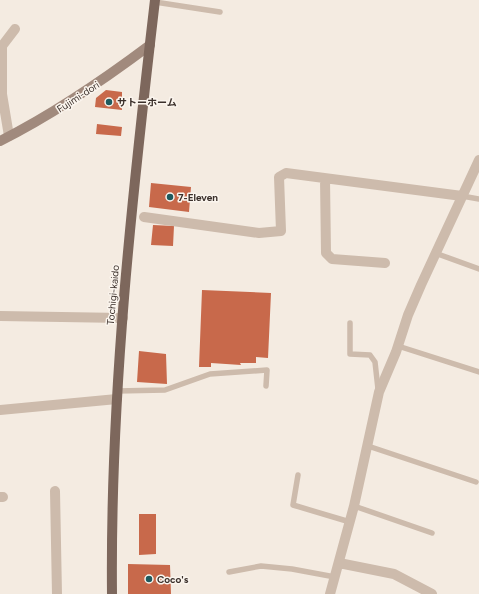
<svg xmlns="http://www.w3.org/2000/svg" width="479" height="594" viewBox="0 0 479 594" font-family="Figtree,'Noto Sans JP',sans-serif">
<rect width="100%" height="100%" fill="#f4ebe1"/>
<path fill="#c8694b" d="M 106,90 L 122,92 L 122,110 L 95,107 L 96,98 Z
M 97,124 L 122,127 L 121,136 L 96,134 Z
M 151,183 L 191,187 L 189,212 L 149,207 Z
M 153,225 L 174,226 L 173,246 L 151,245 Z
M 202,290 L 271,293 L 268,358 L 256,357 L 256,363 L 240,363 L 241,365 L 211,363 L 211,367 L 199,367 Z
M 139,351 L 166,354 L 167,384 L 137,382 Z
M 139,514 L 156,514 L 156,554 L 139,555 Z
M 128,564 L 170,565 L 171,594 L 128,594 Z"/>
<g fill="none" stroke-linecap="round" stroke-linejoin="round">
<path stroke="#cdbbac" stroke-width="5.5" d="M 155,2 L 220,12
M 462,196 L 479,199
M 435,253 L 479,269
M 350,323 L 350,354 L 370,355 L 375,362 L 378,389
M 398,346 L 479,372
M 117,391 L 165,390 L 210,374 L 267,370 L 266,386
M 368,446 L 476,482
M 298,475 L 293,505 L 350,522
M 354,506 L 432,533
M 229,572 L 261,566 L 292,569 L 335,577"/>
<path stroke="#cdbbac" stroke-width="10" d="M 0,94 L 2,94 L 9,136
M 2,94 L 2,46 L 15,29
M 325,179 L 326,253 L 332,259 L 385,263
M 144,217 L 259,233 L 281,231 L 279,177 L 286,173 L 462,196
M 0,316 L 123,318
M 0,410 L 117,399
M 55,491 L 57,594
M 0,497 L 3,497
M 339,563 L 394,574 L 432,594
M 330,594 L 354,506 L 379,392 L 396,352 L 408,315 L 421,285 L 479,160"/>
<path stroke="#a18a7d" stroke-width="10" d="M 0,141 C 54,114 102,81 150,45"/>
<path stroke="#7d675c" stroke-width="10" d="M 112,594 C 110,395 132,197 155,0"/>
</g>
<g fill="#1f5a5e" stroke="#fbf5ee" stroke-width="1.5">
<circle cx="109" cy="102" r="4"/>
<circle cx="170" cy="197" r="4"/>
<circle cx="149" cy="579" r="4"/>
</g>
<g text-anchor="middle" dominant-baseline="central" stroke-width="3" stroke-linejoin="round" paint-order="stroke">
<g font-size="10" fill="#3b302b" stroke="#fbf5ee">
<text transform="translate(78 97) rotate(-33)">Fujimi-dori</text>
<text transform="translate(113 295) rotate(-85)">Tochigi-kaido</text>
</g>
<g font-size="10" font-weight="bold" fill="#3b302b" stroke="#fbf5ee" text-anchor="start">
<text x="117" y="102">サトーホーム</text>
<text x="178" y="197">7-Eleven</text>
<text x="157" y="579">Coco's</text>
</g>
</g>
</svg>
